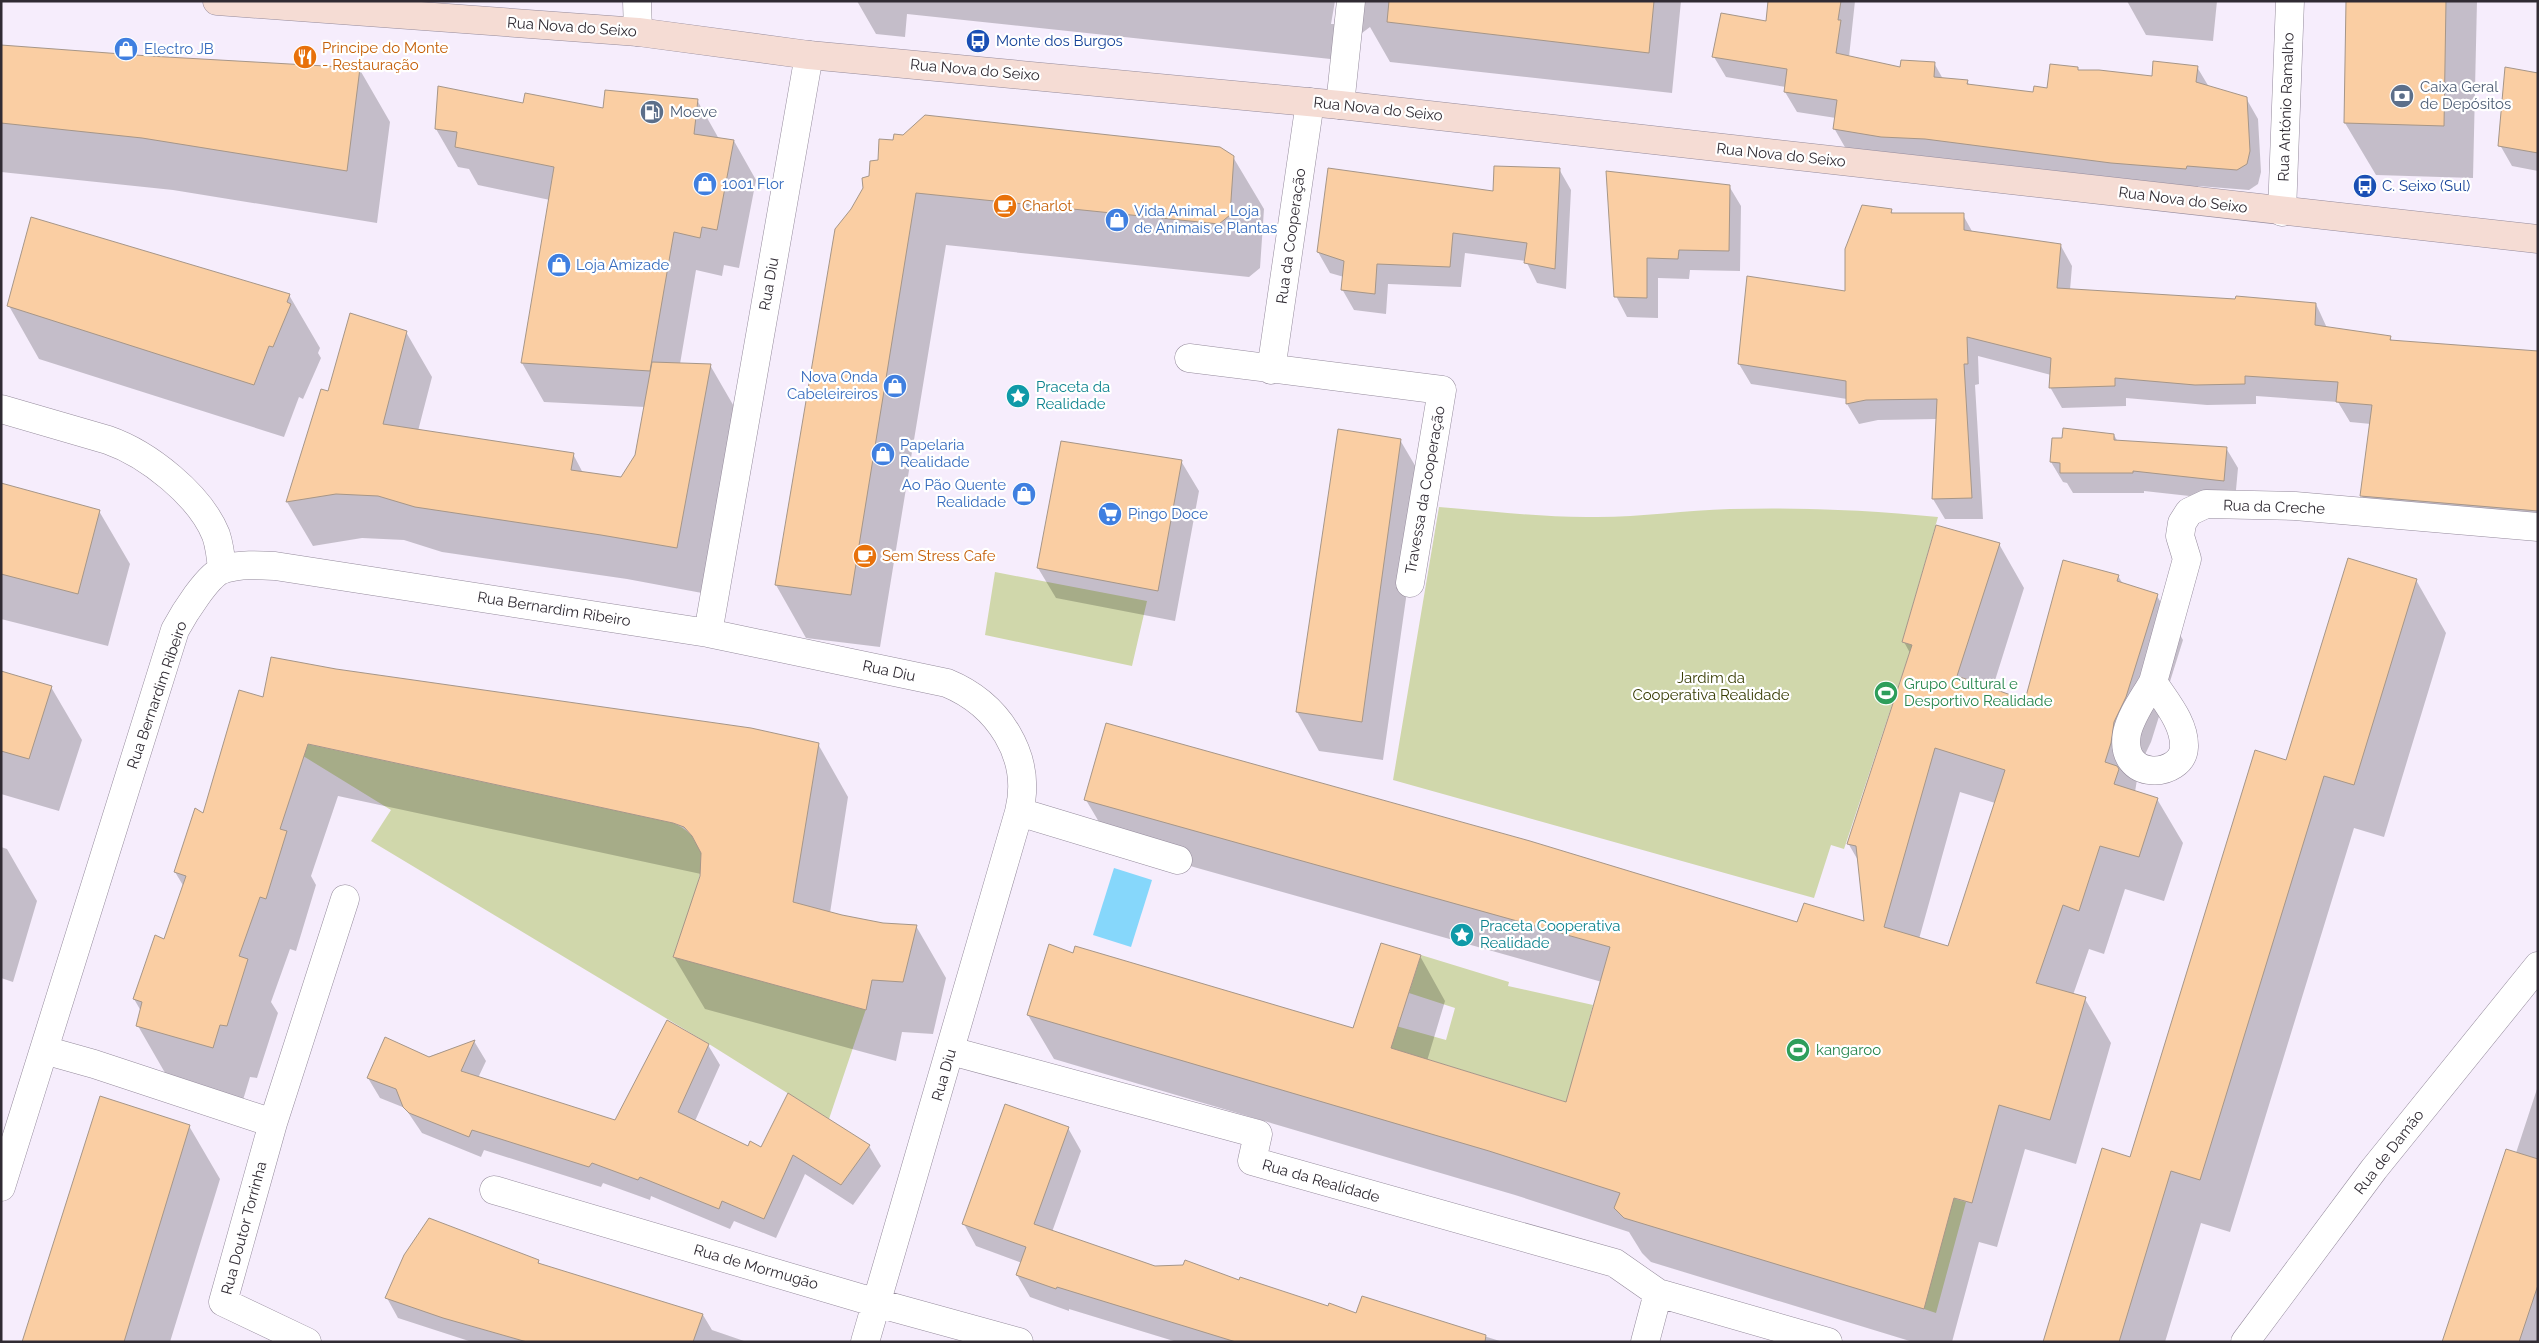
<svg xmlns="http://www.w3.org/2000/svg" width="2539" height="1343" viewBox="0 0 2539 1343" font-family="Raleway,sans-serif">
<rect width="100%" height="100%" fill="#f6edfc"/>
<path fill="#d0d7ab" d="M 1439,507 C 1492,511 1544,518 1597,517 C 1642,517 1686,510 1730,509 C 1800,507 1869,510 1938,517 L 1902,642 L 1912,645 L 1844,849 L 1831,845 L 1814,898 L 1393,780 Z
M 995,572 L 1147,601 L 1132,666 L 985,635 Z
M 297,742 L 673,823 C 686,828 698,839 701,853 C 706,874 680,935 673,957 L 866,1009 L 829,1119 L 709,1044 L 371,841 L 391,810 L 295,751 Z
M 1421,955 L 1509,982 L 1508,986 L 1593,1005 L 1571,1087 L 1966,1202 L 1936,1313 L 1924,1309 L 1642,1125 L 1364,1040 L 1371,1019 L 1446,1040 L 1455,1008 L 1409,993 Z"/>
<path fill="#86d7fb" d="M 1114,868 L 1152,880 L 1131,947 L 1093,935 Z"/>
<path fill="#0003" fill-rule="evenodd" d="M 857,1 L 1335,1 L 1331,24 L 1334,24 L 1338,1 L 1681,1 L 1672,93 L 1390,62 L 1370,27 L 1362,33 L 1357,59 L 1349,61 L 907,14 L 905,37 L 876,34 Z
M 1770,1 L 1855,1 L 1849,57 L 1901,69 L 1934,63 L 1943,79 L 1967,81 L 1970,86 L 2034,93 L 2048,89 L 2077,68 L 2079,72 L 2153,77 L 2197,67 L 2209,87 L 2246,98 L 2258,119 L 2261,172 L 2258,184 L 2249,190 L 2198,186 L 2198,189 L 1846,149 L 1834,128 L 1836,118 L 1797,112 L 1785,92 L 1786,87 L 1726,77 L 1714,57 L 1767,22 Z
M 2127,1 L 2217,1 L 2213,41 L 2146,35 Z
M 2347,1 L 2477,1 L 2473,178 L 2376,175 L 2345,123 Z
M 1,46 L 149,58 L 360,70 L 390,122 L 377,223 L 173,190 L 1,172 Z
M 2538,74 L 2538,171 L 2512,166 L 2500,145 Z
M 697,100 L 719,139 L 734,141 L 756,180 L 739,268 L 724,265 L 722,276 L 696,270 L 680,364 L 710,365 L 736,410 L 702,593 L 627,579 L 442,552 L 404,540 L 362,538 L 313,546 L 287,502 L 329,393 L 406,332 L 432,377 L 418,431 L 573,454 L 583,473 L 622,479 L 636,455 L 645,407 L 544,402 L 522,363 L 550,200 L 478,185 L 469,169 L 458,167 L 436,129 L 524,104 L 604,109 Z
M 1233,157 L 1264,209 L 1260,268 L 1249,277 L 946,245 L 880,647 L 806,638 L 776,585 L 852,210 L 879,162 Z
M 1559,169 L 1571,190 L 1566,289 L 1537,283 L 1526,261 L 1465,253 L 1461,287 L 1388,284 L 1386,314 L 1354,310 L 1342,289 L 1344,277 L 1330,273 L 1318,252 Z
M 1608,173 L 1729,186 L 1741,206 L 1740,271 L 1690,270 L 1689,279 L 1658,278 L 1658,318 L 1627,317 L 1616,296 Z
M 1891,210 L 1893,214 L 1963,215 L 1973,233 L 2061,246 L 2072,266 L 2070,290 L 2316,304 L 2327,328 L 2390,337 L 2392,341 L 2538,352 L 2538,531 L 2373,516 L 2362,496 L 2371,424 L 2350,422 L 2338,402 L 2256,396 L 2256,404 L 2207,405 L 2126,398 L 2126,406 L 2062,408 L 2050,387 L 2051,375 L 1978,356 L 1979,384 L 1975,385 L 1983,519 L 1945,519 L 1933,499 L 1937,419 L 1878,420 L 1859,424 L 1847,404 L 1847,399 L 1751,384 L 1739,364 L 1846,292 Z
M 289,295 L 320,348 L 318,353 L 321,358 L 303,399 L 299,397 L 284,437 L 39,359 L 9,306 Z
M 2114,435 L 2118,442 L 2226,448 L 2238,468 L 2235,501 L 2144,491 L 2144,493 L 2073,493 L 2067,483 L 2063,482 L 2051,462 Z
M 1400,440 L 1423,479 L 1383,760 L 1319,751 L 1297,712 Z
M 1181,461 L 1199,491 L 1175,621 L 1056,598 L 1038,568 Z
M 1,484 L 99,511 L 130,564 L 108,646 L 1,619 Z
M 1999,544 L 2024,588 L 1992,690 L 2026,702 L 2118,576 L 2123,584 L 2157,596 L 2183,640 L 2151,742 L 2139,767 L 2135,792 L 2157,799 L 2183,843 L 2164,901 L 2125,889 L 2104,954 L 2089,949 L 2073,995 L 2085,999 L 2111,1043 L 2076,1164 L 2025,1149 L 1997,1247 L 1979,1242 L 1952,1342 L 1913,1342 L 1651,1262 L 1642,1253 L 1629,1232 L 1515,1195 L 1054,1059 L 1028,1015 L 1074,954 L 1354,1030 L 1420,956 L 1445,1001 L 1427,1061 L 1567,1103 L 1602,982 L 1112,844 L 1086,800 L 1798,924 L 1865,923 L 1859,862 L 1848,843 L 1910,653 L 1904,642 ZM 1960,792 L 1995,803 L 1949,948 L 1919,939 Z
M 2416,580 L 2446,633 L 2384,837 L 2354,828 L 2230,1232 L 2201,1223 L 2165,1342 L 2044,1342 L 2131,1158 L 2287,761 Z
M 335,670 L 818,744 L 848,797 L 830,913 L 882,924 L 916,926 L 946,978 L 933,1034 L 902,1032 L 896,1061 L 705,1009 L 674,957 L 701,874 L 338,796 L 311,876 L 316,885 L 296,951 L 290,949 L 271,1002 L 278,1013 L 257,1078 L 250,1077 L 243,1100 L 168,1078 L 138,1026 L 141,1011 L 134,999 L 165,941 L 184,887 L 175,872 L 264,698 Z
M 1,672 L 51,687 L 82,740 L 59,811 L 1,794 Z
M 1,847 L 7,849 L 37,901 L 13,982 L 1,978 Z
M 474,1041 L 486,1061 L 478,1078 L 615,1122 L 708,1045 L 720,1065 L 695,1121 L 749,1147 L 869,1146 L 881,1166 L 853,1205 L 805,1174 L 776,1238 L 734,1221 L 730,1229 L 651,1196 L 650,1200 L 603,1183 L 601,1187 L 484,1150 L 481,1157 L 422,1133 L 405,1108 L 380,1098 L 368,1078 Z
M 2538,1086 L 2538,1342 L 2444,1342 L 2516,1153 Z
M 189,1126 L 220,1179 L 170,1342 L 23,1342 Z
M 1068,1128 L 1081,1151 L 1052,1232 L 1154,1267 L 1240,1282 L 1357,1314 L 1362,1298 L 1503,1342 L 1177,1342 L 1069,1309 L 1069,1311 L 1030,1297 L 1017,1275 L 1022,1263 L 976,1246 L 964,1224 Z
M 538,1261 L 552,1285 L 520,1342 L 472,1342 L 398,1318 L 387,1298 Z
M 703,1315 L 712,1330 L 747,1342 L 552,1342 Z"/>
<path fill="#facea3" stroke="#a69688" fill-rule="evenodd" d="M 1389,1 L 1654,1 L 1649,53 L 1387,22 Z
M 1768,1 L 1841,1 L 1838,20 L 1841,20 L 1836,53 L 1900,67 L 1901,60 L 1935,62 L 1934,77 L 1968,80 L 1967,84 L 2033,92 L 2034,86 L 2047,88 L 2050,64 L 2078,67 L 2078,70 L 2099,70 L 2152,76 L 2153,61 L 2198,66 L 2196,82 L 2247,97 L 2250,151 L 2247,164 L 2237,170 L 2187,166 L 2186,169 L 2111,163 L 1925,139 L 1881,137 L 1833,129 L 1837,100 L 1784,92 L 1787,69 L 1712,57 L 1721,13 L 1766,21 Z
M 2346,1 L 2446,1 L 2444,126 L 2344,123 Z
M 1,45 L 149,56 L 360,68 L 347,171 L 142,138 L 1,123 Z
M 2505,67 L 2538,73 L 2538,153 L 2498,146 Z
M 438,86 L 523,103 L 525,93 L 603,108 L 605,90 L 698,99 L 694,134 L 734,140 L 717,230 L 702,227 L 700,238 L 674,232 L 650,371 L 521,363 L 554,167 L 455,147 L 457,132 L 435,129 Z
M 925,115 L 1220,147 L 1234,156 L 1230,215 L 1219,224 L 916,193 L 851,595 L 775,585 L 835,229 L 851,209 L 863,188 L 862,178 L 869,176 L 870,161 L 878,160 L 879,139 L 893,140 L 894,134 L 903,135 Z
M 1494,166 L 1560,168 L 1555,269 L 1524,263 L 1527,243 L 1453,233 L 1450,267 L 1377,264 L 1375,294 L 1341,290 L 1344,261 L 1317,252 L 1328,168 L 1493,191 Z
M 1606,171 L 1730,185 L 1729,251 L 1679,250 L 1678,259 L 1647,258 L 1647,298 L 1614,297 Z
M 1862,205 L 1892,209 L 1891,213 L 1964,213 L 1964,230 L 2061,244 L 2057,288 L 2235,299 L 2236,296 L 2316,303 L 2315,325 L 2391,336 L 2390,340 L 2538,351 L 2538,511 L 2360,496 L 2372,405 L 2336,402 L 2338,382 L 2245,376 L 2245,384 L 2195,385 L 2115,378 L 2115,386 L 2049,388 L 2051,358 L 1967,337 L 1968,364 L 1964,364 L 1972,498 L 1932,499 L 1937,399 L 1866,400 L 1846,404 L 1846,381 L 1738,364 L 1747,276 L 1845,291 L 1845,249 Z
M 31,217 L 290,294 L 287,302 L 291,304 L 273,347 L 269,346 L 254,385 L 7,306 Z
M 350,313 L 407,331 L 383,424 L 574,453 L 571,470 L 621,477 L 635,455 L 652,362 L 711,364 L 677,548 L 601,535 L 415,507 L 378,496 L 336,494 L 286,502 L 321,389 L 328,391 Z
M 2063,428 L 2114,434 L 2114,440 L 2227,447 L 2224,481 L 2133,471 L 2133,473 L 2060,473 L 2060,463 L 2050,462 L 2052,438 L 2062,438 Z
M 1338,429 L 1401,439 L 1362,722 L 1296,712 Z
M 1061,441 L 1182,460 L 1158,591 L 1037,568 Z
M 1,483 L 100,510 L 78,594 L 1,574 Z
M 1936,525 L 2000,543 L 1957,676 L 2025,700 L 2063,560 L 2119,575 L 2117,581 L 2158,594 L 2126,697 L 2114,722 L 2111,743 L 2105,762 L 2117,766 L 2119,769 L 2114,784 L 2158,798 L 2139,857 L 2100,846 L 2079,911 L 2063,905 L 2036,983 L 2086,997 L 2050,1120 L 1999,1105 L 1972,1203 L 1954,1198 L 1924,1309 L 1624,1218 L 1614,1208 L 1620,1193 L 1489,1151 L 1027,1015 L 1049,944 L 1073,953 L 1075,946 L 1353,1028 L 1381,943 L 1421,955 L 1391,1048 L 1566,1102 L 1610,947 L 1084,800 L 1106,723 L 1530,841 L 1797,922 L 1804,903 L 1864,921 L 1856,846 L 1847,844 L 1912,645 L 1902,642 ZM 1935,748 L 2005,770 L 1948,946 L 1884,927 Z
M 2348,558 L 2417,579 L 2354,785 L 2324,776 L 2200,1180 L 2171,1171 L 2119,1342 L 2043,1342 L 2102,1148 L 2130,1157 L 2255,750 L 2286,760 Z
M 271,657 L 336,669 L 751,728 L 819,743 L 793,902 L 842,915 L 883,923 L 917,925 L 903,982 L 872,980 L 866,1010 L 673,957 L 700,876 L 701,853 L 692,836 L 684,827 L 673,823 L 308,744 L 280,829 L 287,831 L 266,899 L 260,897 L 239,956 L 248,959 L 227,1026 L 220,1025 L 213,1048 L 136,1026 L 142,1002 L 133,999 L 155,935 L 164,939 L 186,876 L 174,872 L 195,808 L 203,813 L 239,690 L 263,697 Z
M 1,671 L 52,686 L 29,759 L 1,751 Z
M 667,1020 L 709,1044 L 678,1112 L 748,1146 L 750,1141 L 761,1147 L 788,1093 L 870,1145 L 841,1185 L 793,1155 L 764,1219 L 722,1201 L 719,1209 L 640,1177 L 638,1180 L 592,1163 L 589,1167 L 472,1130 L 469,1137 L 409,1113 L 403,1107 L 396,1089 L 367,1078 L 385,1037 L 429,1057 L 475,1040 L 461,1071 L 615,1120 Z
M 100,1096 L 190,1125 L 124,1342 L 22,1342 Z
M 1005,1104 L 1069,1127 L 1034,1224 L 1155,1266 L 1183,1265 L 1185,1260 L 1239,1280 L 1240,1277 L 1328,1306 L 1329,1303 L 1356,1313 L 1362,1296 L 1486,1335 L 1485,1342 L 1236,1342 L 1057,1287 L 1056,1289 L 1016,1275 L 1026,1247 L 962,1224 Z
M 2506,1149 L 2538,1159 L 2538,1285 L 2519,1342 L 2442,1342 Z
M 429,1218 L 539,1260 L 538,1263 L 703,1314 L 693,1342 L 527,1342 L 443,1318 L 385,1298 L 404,1255 Z"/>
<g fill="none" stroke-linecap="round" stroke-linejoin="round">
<g stroke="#958b9c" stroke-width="29">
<path id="minor" d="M 637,1 L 638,32
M 1340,105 L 1351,1
M 2282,212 L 2290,1
M 1189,358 L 1442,390 L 1410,583
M 1271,370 L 1310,102
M 1,409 L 108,440 C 148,454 200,495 216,535 C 220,547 221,558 222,570
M 708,633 L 809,55
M 2153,682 C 2144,698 2131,715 2127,733 C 2118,783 2183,778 2184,747 C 2185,723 2165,701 2153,682 L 2187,559 L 2180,536 L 2182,523 L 2189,512 L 2206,504 L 2295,506 L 2538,527
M 1019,812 L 1178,860
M 44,1050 L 94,1064 L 273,1123 L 223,1302 L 307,1342
M 951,1051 L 1258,1134 L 1252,1161 L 1615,1263 L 1658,1293 L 1828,1342
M 273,1123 L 345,899
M 1,1187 L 175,630 C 183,615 208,574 224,569 C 240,564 258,565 275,566 L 708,633 L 947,683 C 998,704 1033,756 1019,812 L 865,1342
M 494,1190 L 877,1303 L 1019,1342
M 1645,1342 L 1658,1293
M 2245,1342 L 2374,1169 L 2538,966"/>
</g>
<g stroke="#958b9c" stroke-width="29">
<path id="secondary" d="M 217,1 L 638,32 L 809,55 L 1340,105 L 2538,239"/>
</g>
<use href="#minor" stroke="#fff" stroke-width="28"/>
<use href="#secondary" stroke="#f5dcd4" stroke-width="28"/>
</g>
<defs>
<g id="bus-disc" transform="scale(1.25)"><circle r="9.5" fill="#1a4fb4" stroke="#fff"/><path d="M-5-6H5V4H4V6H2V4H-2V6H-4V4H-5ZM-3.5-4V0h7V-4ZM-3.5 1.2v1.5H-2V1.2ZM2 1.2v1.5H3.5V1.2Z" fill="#fff"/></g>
<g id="shop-disc" transform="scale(1.25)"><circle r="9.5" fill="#3f7fe0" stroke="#fff"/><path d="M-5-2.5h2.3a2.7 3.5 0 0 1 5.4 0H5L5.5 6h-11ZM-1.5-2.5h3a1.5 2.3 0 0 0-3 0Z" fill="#fff"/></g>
<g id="restaurant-disc" transform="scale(1.25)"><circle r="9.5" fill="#e8710a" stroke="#fff"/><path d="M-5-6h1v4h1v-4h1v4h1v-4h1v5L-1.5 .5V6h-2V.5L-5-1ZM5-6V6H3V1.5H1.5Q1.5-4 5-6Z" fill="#fff"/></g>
<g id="bank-disc" transform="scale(1.25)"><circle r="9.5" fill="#5c6f8a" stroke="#fff"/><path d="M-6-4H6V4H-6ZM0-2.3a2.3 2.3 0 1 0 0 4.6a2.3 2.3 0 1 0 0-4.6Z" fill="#fff"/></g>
<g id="fuel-disc" transform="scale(1.25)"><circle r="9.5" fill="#5c6f8a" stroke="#fff"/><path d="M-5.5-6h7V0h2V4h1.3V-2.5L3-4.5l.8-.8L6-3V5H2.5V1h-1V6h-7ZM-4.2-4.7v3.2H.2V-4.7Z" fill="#fff"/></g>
<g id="cafe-disc" transform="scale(1.25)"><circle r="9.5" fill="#e8710a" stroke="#fff"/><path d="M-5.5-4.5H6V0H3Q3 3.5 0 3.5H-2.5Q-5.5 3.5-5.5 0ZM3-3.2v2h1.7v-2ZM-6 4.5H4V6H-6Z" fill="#fff"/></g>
<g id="sight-disc" transform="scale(1.25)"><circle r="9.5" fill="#0f9aa8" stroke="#fff"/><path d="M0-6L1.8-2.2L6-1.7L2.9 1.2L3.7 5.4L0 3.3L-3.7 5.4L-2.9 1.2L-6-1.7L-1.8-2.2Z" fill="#fff"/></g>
<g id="supermarket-disc" transform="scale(1.25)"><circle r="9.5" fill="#3f7fe0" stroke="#fff"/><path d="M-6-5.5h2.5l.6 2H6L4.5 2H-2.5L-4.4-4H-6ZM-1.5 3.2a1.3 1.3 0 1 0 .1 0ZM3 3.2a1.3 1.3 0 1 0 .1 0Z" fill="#fff"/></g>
<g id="stadium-disc" transform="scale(1.25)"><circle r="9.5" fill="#2e9e5b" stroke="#fff"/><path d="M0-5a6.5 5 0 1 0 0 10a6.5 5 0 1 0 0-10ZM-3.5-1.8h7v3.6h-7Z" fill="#fff"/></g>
</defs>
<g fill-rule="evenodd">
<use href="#bus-disc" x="978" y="41"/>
<use href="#shop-disc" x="126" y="49"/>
<use href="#restaurant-disc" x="305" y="57"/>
<use href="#bank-disc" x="2402" y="96"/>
<use href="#fuel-disc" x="652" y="112"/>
<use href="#shop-disc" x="705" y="184"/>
<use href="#bus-disc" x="2365" y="186"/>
<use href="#cafe-disc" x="1005" y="206"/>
<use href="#shop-disc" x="1117" y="220"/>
<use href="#shop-disc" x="559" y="265"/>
<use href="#shop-disc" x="895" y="386"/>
<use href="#sight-disc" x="1018" y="396"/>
<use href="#shop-disc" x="883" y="454"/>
<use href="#shop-disc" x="1024" y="494"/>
<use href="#supermarket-disc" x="1110" y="514"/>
<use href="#cafe-disc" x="865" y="556"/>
<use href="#stadium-disc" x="1886" y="693"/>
<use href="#sight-disc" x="1462" y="935"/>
<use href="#stadium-disc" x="1798" y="1050"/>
</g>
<g text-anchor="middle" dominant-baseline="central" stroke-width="4.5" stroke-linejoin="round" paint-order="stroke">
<g font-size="15" fill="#302b33" stroke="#fff">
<text transform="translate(572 27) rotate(4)">Rua Nova do Seixo</text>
<text transform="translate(975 70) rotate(5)">Rua Nova do Seixo</text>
<text transform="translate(2286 107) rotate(-88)">Rua António Ramalho</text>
<text transform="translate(1378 109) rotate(6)">Rua Nova do Seixo</text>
<text transform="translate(1781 155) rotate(6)">Rua Nova do Seixo</text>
<text transform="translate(2183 200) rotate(7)">Rua Nova do Seixo</text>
<text transform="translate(1291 236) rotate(-82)">Rua da Cooperação</text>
<text transform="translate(769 284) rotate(-80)">Rua Diu</text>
<text transform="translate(1425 490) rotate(-80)">Travessa da Cooperação</text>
<text transform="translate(2274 507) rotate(2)">Rua da Creche</text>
<text transform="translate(554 609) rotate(9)">Rua Bernardim Ribeiro</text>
<text transform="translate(889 671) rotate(12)">Rua Diu</text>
<text transform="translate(157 695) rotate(-71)">Rua Bernardim Ribeiro</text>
<text transform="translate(944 1075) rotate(-74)">Rua Diu</text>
<text transform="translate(2389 1152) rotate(-52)">Rua de Damão</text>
<text transform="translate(1321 1181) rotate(16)">Rua da Realidade</text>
<text transform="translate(244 1228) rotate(-75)">Rua Doutor Torrinha</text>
<text transform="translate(756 1267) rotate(16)">Rua de Mormugão</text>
</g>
<g font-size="15" fill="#164399" stroke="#fff" text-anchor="start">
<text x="996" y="41">Monte dos Burgos</text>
<text x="2382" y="186">C. Seixo (Sul)</text>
</g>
<g font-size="15" fill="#c56008" stroke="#fff" text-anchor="start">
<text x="322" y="48">Principe do Monte<tspan x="322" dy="17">- Restauração</tspan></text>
<text x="1022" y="206">Charlot</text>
<text x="882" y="556">Sem Stress Cafe</text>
</g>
<g font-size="15" fill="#366cbe" stroke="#fff" text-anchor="start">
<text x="144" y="49">Electro JB</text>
<text x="722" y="184">1001 Flor</text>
<text x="1134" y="211">Vida Animal - Loja<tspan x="1134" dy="17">de Animais e Plantas</tspan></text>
<text x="576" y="265">Loja Amizade</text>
<text x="878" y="377" text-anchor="end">Nova Onda<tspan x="878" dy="17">Cabeleireiros</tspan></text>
<text x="900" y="445">Papelaria<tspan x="900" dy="17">Realidade</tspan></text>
<text x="1006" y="485" text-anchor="end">Ao Pão Quente<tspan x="1006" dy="17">Realidade</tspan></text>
<text x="1128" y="514">Pingo Doce</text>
</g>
<g font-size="15" fill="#4e5e75" stroke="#fff" text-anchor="start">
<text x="2420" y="87">Caixa Geral<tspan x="2420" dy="17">de Depósitos</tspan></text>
<text x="670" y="112">Moeve</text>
</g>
<g font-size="15" fill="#0d838f" stroke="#fff" text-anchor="start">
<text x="1036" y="387">Praceta da<tspan x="1036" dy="17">Realidade</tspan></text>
<text x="1480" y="926">Praceta Cooperativa<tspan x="1480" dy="17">Realidade</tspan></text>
</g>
<g font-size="15" fill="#383c04" stroke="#fff">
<text x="1711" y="678">Jardim da<tspan x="1711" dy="17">Cooperativa Realidade</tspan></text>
</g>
<g font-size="15" fill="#27864d" stroke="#fff" text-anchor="start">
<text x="1904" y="684">Grupo Cultural e<tspan x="1904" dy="17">Desportivo Realidade</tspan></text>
<text x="1816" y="1050">kangaroo</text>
</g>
</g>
<rect width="2539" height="1343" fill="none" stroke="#302b33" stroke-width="5"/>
</svg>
